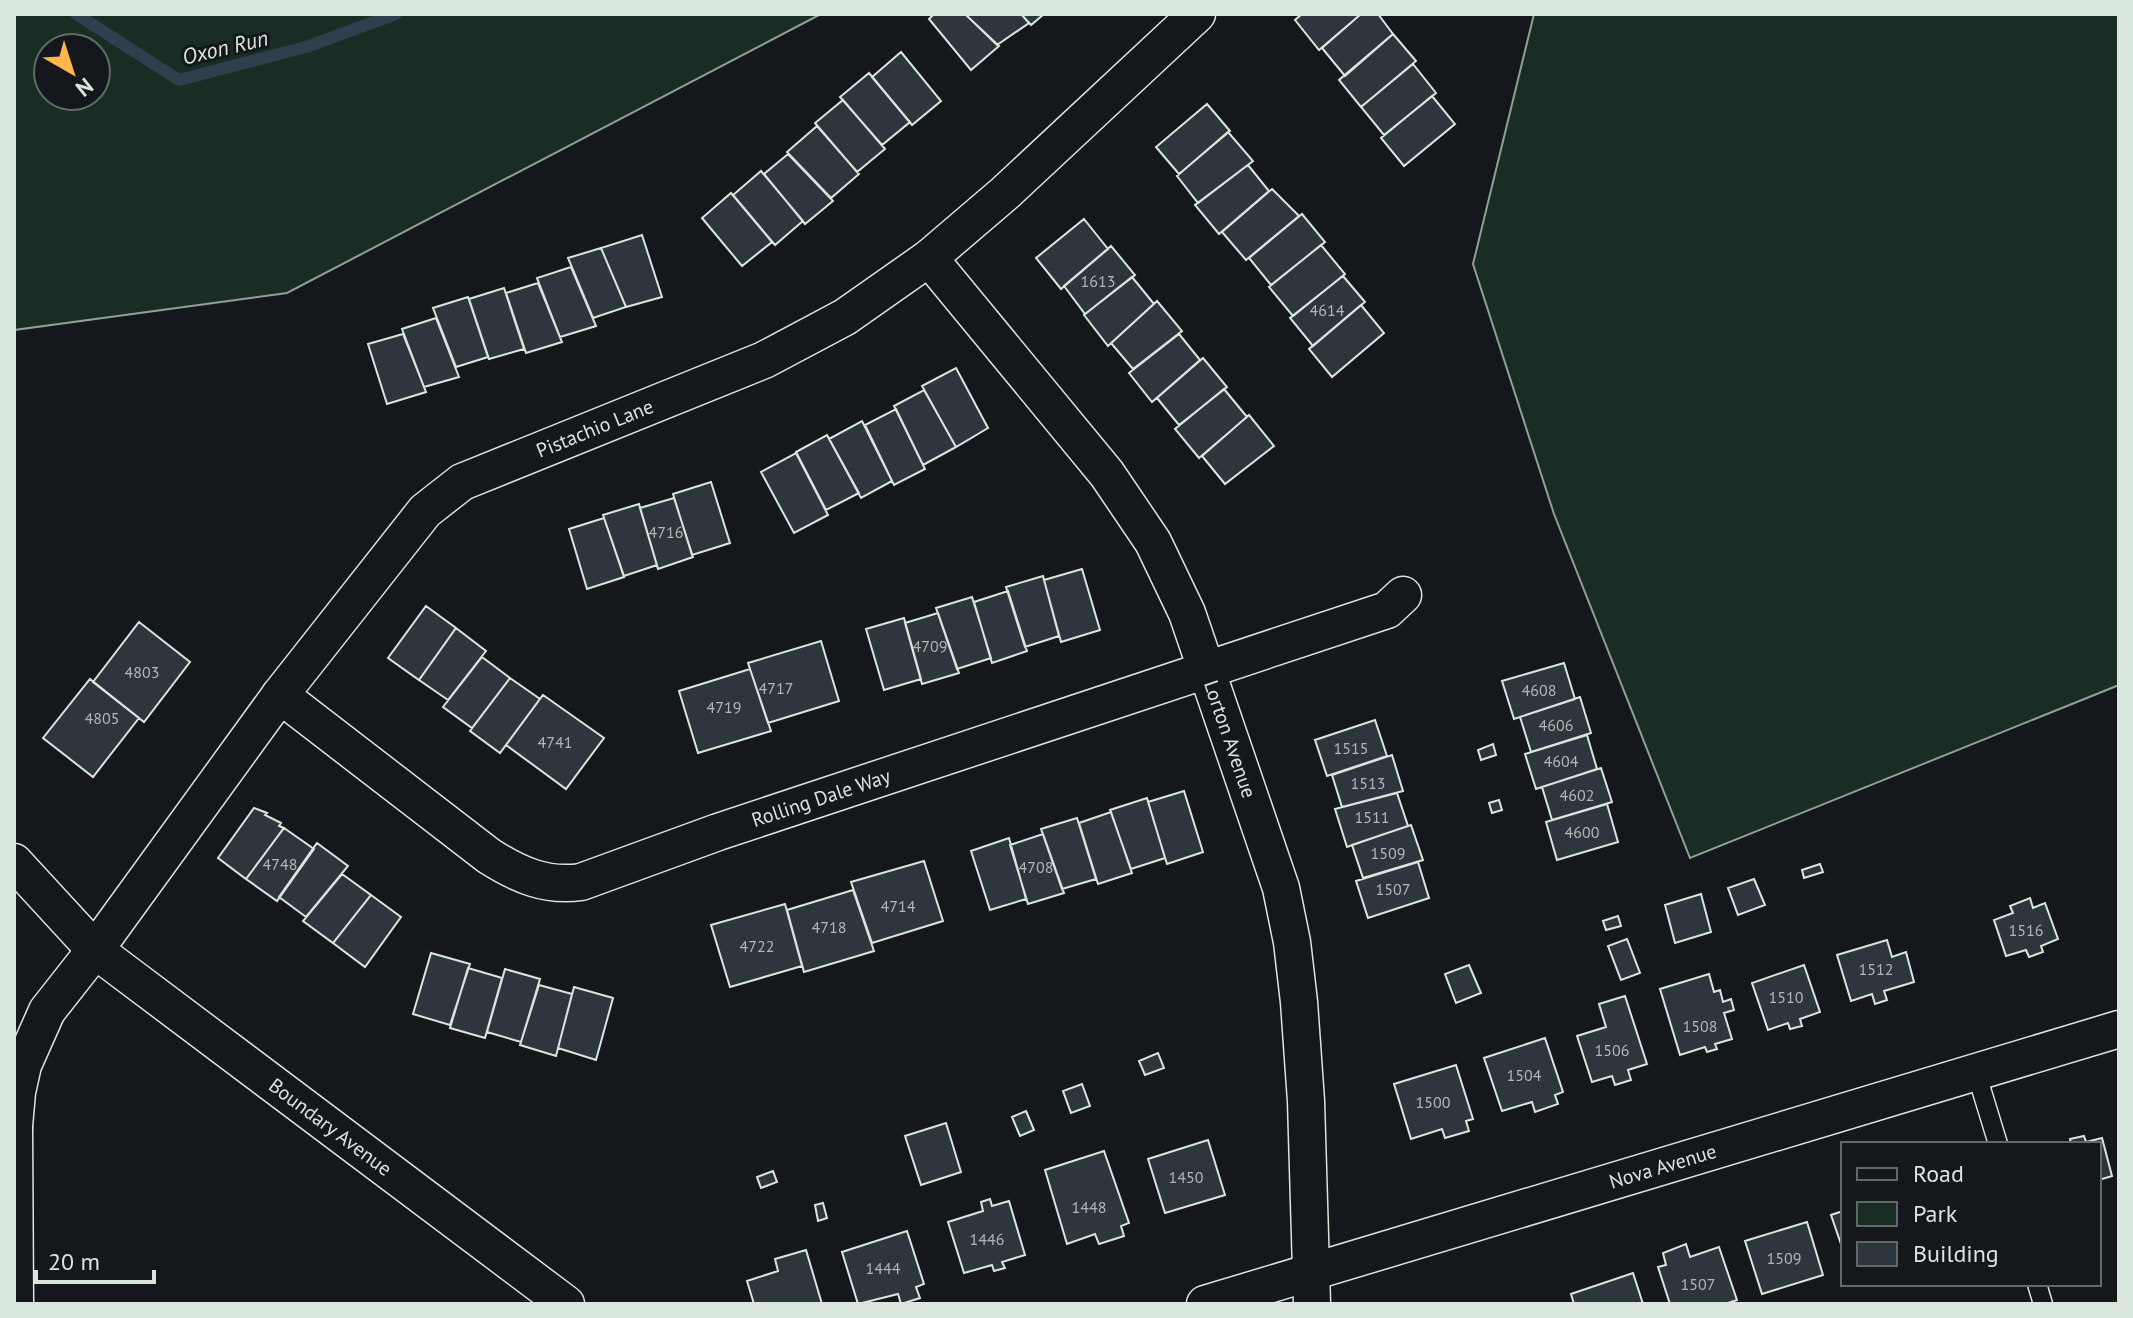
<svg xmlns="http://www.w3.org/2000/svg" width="2133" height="1318" viewBox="0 0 2133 1318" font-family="'PT Sans',sans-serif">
<rect width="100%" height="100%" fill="#14181c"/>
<path fill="#1a2d24" stroke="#939e99" stroke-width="2" fill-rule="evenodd" d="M 14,14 L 821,14 L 287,293 L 14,330 ZM 48,48 L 96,48 L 96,96 L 48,96 Z
M 1534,14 L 2119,14 L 2119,685 L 1690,858 L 1554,514 L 1473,264 Z"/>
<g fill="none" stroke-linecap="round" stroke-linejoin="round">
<path stroke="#2f3f4d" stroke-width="12" d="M 76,14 L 179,80 L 306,47 L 396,14"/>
</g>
<path fill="#2c363c" stroke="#d8e6dc" stroke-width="2" d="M 934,14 L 965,14 L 999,46 L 971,70 L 929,19 Z
M 965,14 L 1021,14 L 1029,23 L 997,45 Z
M 1021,14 L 1044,14 L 1031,25 Z
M 1302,14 L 1361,14 L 1319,50 L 1295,20 Z
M 1361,14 L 1378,14 L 1393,34 L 1345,76 L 1322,48 Z
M 1393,34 L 1416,61 L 1361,107 L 1339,80 Z
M 901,52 L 941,101 L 912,125 L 872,77 Z
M 1413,64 L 1436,93 L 1384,135 L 1361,107 Z
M 869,73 L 910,122 L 882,145 L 840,97 Z
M 1432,96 L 1455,124 L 1404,166 L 1381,138 Z
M 843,100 L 885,149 L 857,172 L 815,123 Z
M 1207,104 L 1230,131 L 1179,174 L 1156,147 Z
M 817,126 L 859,174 L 831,198 L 787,152 Z
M 1228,132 L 1253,161 L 1198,203 L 1177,176 Z
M 788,154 L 833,201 L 805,224 L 764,174 Z
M 1248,165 L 1269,191 L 1219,234 L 1195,205 Z
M 761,171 L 803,221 L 775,245 L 733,195 Z
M 1272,189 L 1299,216 L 1246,260 L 1222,232 Z
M 731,193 L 772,242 L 742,266 L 702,218 Z
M 1302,214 L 1325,242 L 1271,285 L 1249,258 Z
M 1084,219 L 1108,249 L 1061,289 L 1036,258 Z
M 642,235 L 662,297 L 626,307 L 601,248 Z
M 1321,245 L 1345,274 L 1293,316 L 1269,287 Z
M 1111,246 L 1135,275 L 1085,314 L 1064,286 Z
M 601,248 L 626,307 L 593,318 L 568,258 Z
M 571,267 L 596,326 L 560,337 L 537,278 Z
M 1343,276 L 1365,302 L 1313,346 L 1290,318 Z
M 1132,277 L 1154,304 L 1108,346 L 1084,315 Z
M 538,283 L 562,342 L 526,353 L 506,293 Z
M 504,288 L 524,349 L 489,359 L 469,299 Z
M 468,297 L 488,357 L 456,367 L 433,308 Z
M 1157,301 L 1182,331 L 1133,369 L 1111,343 Z
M 1361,305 L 1384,333 L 1332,377 L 1309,349 Z
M 436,318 L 459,377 L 424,387 L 402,329 Z
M 403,334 L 426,392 L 387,404 L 368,344 Z
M 1179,334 L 1200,360 L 1152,402 L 1129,373 Z
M 1203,358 L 1227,387 L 1179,425 L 1157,398 Z
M 956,368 L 988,428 L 956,447 L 922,386 Z
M 1224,389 L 1247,417 L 1199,458 L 1175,429 Z
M 924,390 L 956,447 L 923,465 L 894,406 Z
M 896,409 L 925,469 L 894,485 L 865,425 Z
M 1249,415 L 1274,446 L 1225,484 L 1202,456 Z
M 862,421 L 892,481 L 861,498 L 829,439 Z
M 827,435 L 859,493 L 826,510 L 796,452 Z
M 796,453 L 828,515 L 794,533 L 761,472 Z
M 711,482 L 730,543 L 692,555 L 673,494 Z
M 674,498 L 693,557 L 658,569 L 640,508 Z
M 639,504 L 657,565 L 624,576 L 603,515 Z
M 604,518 L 624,577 L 587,589 L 569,529 Z
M 1082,569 L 1100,630 L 1061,642 L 1044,580 Z
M 1043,576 L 1059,636 L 1025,647 L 1006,587 Z
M 1008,591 L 1027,651 L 992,663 L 974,602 Z
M 972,597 L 991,658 L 957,669 L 936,608 Z
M 426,606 L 456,628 L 419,680 L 388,658 Z
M 938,613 L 959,673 L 922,684 L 905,623 Z
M 904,618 L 921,679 L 884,690 L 866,629 Z
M 139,622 L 190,662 L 144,722 L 93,682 Z
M 456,628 L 486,651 L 448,700 L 419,680 Z
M 821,641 L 839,701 L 768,723 L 748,663 Z
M 482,657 L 510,678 L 472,728 L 443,707 Z
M 1564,663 L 1575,699 L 1514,719 L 1502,681 Z
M 750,669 L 771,731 L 698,753 L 679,691 Z
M 510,678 L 540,699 L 500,753 L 470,731 Z
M 90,679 L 139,718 L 93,777 L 43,738 Z
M 543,695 L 604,738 L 566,789 L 506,745 Z
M 1580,697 L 1591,733 L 1531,752 L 1520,717 Z
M 1375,720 L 1387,756 L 1327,776 L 1315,740 Z
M 1587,735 L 1597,769 L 1536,789 L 1525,754 Z
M 1493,744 L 1496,755 L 1481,760 L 1478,750 Z
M 1392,755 L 1403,791 L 1342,807 L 1332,775 Z
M 1601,768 L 1612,802 L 1552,820 L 1542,787 Z
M 1184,791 L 1203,852 L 1167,864 L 1148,802 Z
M 1397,793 L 1408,826 L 1347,847 L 1335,809 Z
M 1147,798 L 1165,858 L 1131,869 L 1110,810 Z
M 1499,800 L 1502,810 L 1492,813 L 1489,803 Z
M 1607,804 L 1618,842 L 1557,860 L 1546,822 Z
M 254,808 L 267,813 L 265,815 L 281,823 L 279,826 L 284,828 L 246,879 L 218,858 Z
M 1111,812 L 1132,873 L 1098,884 L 1079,823 Z
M 1077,818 L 1096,879 L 1062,889 L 1041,829 Z
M 1411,825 L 1423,860 L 1363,878 L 1352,845 Z
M 284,828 L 314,849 L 277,901 L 246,879 Z
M 1043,834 L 1064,893 L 1028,904 L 1010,845 Z
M 1009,838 L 1026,899 L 990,910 L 971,851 Z
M 317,843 L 348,866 L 306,917 L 279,897 Z
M 924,861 L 943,921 L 872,943 L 851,882 Z
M 1418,862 L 1429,898 L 1368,918 L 1356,881 Z
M 1820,864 L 1823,872 L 1804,878 L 1802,870 Z
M 342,874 L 371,895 L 333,943 L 303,921 Z
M 1754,879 L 1765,905 L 1738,915 L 1728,888 Z
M 853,890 L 874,951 L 804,972 L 787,910 Z
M 1701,894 L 1711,932 L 1675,943 L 1665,905 Z
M 371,895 L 401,917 L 365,967 L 333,943 Z
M 2030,898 L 2033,908 L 2045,903 L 2058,939 L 2041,946 L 2043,952 L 2029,957 L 2026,950 L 2006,956 L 1994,920 L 2013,913 L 2010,906 Z
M 785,904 L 802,966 L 730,987 L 711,925 Z
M 1618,916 L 1621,926 L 1606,930 L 1603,921 Z
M 1627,939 L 1640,973 L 1621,980 L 1608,946 Z
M 1887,940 L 1892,957 L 1906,952 L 1914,982 L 1884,991 L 1887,1000 L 1875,1004 L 1872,994 L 1851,1001 L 1837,955 Z
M 431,953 L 470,964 L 450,1025 L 413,1014 Z
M 1469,965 L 1481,993 L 1456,1003 L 1445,974 Z
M 1804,965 L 1820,1012 L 1800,1019 L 1802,1026 L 1790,1029 L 1788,1023 L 1768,1030 L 1752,983 Z
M 468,968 L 502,978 L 485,1038 L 450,1028 Z
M 505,969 L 540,979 L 521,1042 L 487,1032 Z
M 1709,974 L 1714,992 L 1720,990 L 1723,1002 L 1731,999 L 1734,1010 L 1724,1013 L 1732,1039 L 1715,1044 L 1717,1049 L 1707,1052 L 1705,1047 L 1680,1055 L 1660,989 Z
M 539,985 L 572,994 L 556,1056 L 520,1045 Z
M 574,987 L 613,998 L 596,1060 L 558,1048 Z
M 1625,996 L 1647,1064 L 1628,1070 L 1631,1080 L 1615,1085 L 1612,1076 L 1592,1082 L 1577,1036 L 1606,1027 L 1599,1004 Z
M 1545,1038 L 1563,1092 L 1555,1095 L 1558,1104 L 1535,1112 L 1532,1102 L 1502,1111 L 1484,1058 Z
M 1158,1053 L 1164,1068 L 1145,1075 L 1139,1061 Z
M 1456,1065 L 1473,1119 L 1466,1121 L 1469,1131 L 1445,1138 L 1442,1129 L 1411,1139 L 1394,1084 Z
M 1082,1084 L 1090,1106 L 1071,1113 L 1063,1091 Z
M 1026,1111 L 1034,1130 L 1020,1136 L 1012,1117 Z
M 946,1123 L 961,1172 L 921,1185 L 905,1136 Z
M 2084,1136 L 2086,1142 L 2102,1138 L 2112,1176 L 2099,1180 L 2099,1144 L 2071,1144 L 2070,1139 Z
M 1208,1140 L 1225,1195 L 1165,1213 L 1148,1159 Z
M 1104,1151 L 1129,1223 L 1121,1226 L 1124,1236 L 1099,1244 L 1095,1234 L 1067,1244 L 1045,1170 Z
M 773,1171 L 777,1182 L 761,1188 L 757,1177 Z
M 990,1199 L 992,1206 L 1009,1201 L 1025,1255 L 1002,1262 L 1005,1268 L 994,1271 L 992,1265 L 964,1273 L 948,1222 L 983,1211 L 981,1202 Z
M 823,1203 L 827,1218 L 818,1221 L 815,1205 Z
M 1843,1211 L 1843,1250 L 1831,1215 Z
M 1807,1222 L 1823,1275 L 1762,1294 L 1745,1241 Z
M 907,1231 L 924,1284 L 916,1287 L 920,1298 L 901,1304 L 898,1294 L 858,1304 L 842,1252 Z
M 1686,1244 L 1690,1257 L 1719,1247 L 1737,1300 L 1725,1304 L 1670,1304 L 1658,1267 L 1666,1265 L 1663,1253 Z
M 806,1250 L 822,1304 L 754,1304 L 747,1281 L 778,1271 L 775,1259 Z
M 1633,1273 L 1643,1304 L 1574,1304 L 1571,1294 Z"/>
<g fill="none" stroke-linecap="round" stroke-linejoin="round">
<g stroke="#d8e6dc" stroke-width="21">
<path id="service" d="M 1976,1072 L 1998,1144
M 2037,1284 L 2043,1304"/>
</g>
<g stroke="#d8e6dc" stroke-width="39">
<g id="minor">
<path id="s1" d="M 929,258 L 1107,474 L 1153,542 L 1187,613 L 1281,888 L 1292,942 L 1299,1002 L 1306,1101 L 1312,1304"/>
<path id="s2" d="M 280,695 L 489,856 C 519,875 546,887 581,882 L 718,832 L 1387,610 L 1403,595"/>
<path id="s3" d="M 14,862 L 95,950 L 566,1304"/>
<path id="s4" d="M 14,1126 L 17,1092 L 23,1065 L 47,1011 L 95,950 L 280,695 L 425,511 L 462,482 L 764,360 L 845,317 L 929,258 L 1005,193 L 1197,14"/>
<path d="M 14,1128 L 15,1304"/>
<path id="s5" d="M 1205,1304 L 2119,1029"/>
</g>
</g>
<use href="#service" stroke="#14181c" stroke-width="18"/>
<use href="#minor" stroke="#14181c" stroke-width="36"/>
</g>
<g text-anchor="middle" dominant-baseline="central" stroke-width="6" stroke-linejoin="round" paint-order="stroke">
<g font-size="16" fill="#adbab4">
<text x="1098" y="281">1613</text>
<text x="1327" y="310">4614</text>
<text x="666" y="532">4716</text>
<text x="930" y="646">4709</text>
<text x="142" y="672">4803</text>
<text x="776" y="688">4717</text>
<text x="1539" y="690">4608</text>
<text x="724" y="707">4719</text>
<text x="102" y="718">4805</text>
<text x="1556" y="725">4606</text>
<text x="555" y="742">4741</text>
<text x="1351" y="748">1515</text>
<text x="1561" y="761">4604</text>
<text x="1368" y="783">1513</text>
<text x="1577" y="795">4602</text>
<text x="1372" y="817">1511</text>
<text x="1582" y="832">4600</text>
<text x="1388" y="853">1509</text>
<text x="280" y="864">4748</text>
<text x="1036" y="867">4708</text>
<text x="1393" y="889">1507</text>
<text x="898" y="906">4714</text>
<text x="829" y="927">4718</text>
<text x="2026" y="930">1516</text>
<text x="757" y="946">4722</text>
<text x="1876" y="969">1512</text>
<text x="1786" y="997">1510</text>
<text x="1700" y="1026">1508</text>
<text x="1612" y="1050">1506</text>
<text x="1524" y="1075">1504</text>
<text x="1433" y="1102">1500</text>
<text x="1186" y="1177">1450</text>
<text x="1089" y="1207">1448</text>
<text x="987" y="1239">1446</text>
<text x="1784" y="1258">1509</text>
<text x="883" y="1268">1444</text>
<text x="1698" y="1284">1507</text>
</g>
<g font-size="20" fill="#d8e6dc" stroke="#14181c">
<text stroke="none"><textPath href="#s4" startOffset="938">Pistachio Lane</textPath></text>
<text stroke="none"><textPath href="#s1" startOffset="574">Lorton Avenue</textPath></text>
<text stroke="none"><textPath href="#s2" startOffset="616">Rolling Dale Way</textPath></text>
<text stroke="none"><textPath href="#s3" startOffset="414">Boundary Avenue</textPath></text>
<text stroke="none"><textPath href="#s5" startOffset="478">Nova Avenue</textPath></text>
</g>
<g font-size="22" font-style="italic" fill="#d8e6dc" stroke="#14181c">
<text transform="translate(225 47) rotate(-13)">Oxon Run</text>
</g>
</g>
<rect width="2133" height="1318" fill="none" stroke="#d8e6dc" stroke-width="32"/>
<rect x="1841" y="1142" width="260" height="144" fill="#14181c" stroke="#626a69" stroke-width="2"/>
<rect x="1857" y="1168" width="40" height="12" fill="#14181c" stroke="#626a69" stroke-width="2"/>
<text x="1913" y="1182" font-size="24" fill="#d8e6dc">Road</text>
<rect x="1857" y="1202" width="40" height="24" fill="#1a2d24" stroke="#626a69" stroke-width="2"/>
<text x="1913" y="1222" font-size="24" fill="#d8e6dc">Park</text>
<rect x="1857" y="1242" width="40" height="24" fill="#2c363c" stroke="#626a69" stroke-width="2"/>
<text x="1913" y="1262" font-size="24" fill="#d8e6dc">Building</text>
<g transform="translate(72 72) rotate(141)"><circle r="38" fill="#14181c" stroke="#626a69" stroke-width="2"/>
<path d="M0-6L14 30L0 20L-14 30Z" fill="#ffb74d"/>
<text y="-12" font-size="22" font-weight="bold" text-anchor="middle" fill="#d8e6dc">N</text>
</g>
<path d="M36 1270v12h118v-12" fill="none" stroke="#d8e6dc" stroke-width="4"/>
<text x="48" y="1270" font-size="24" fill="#d8e6dc" stroke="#14181c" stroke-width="6" paint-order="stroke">20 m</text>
</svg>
